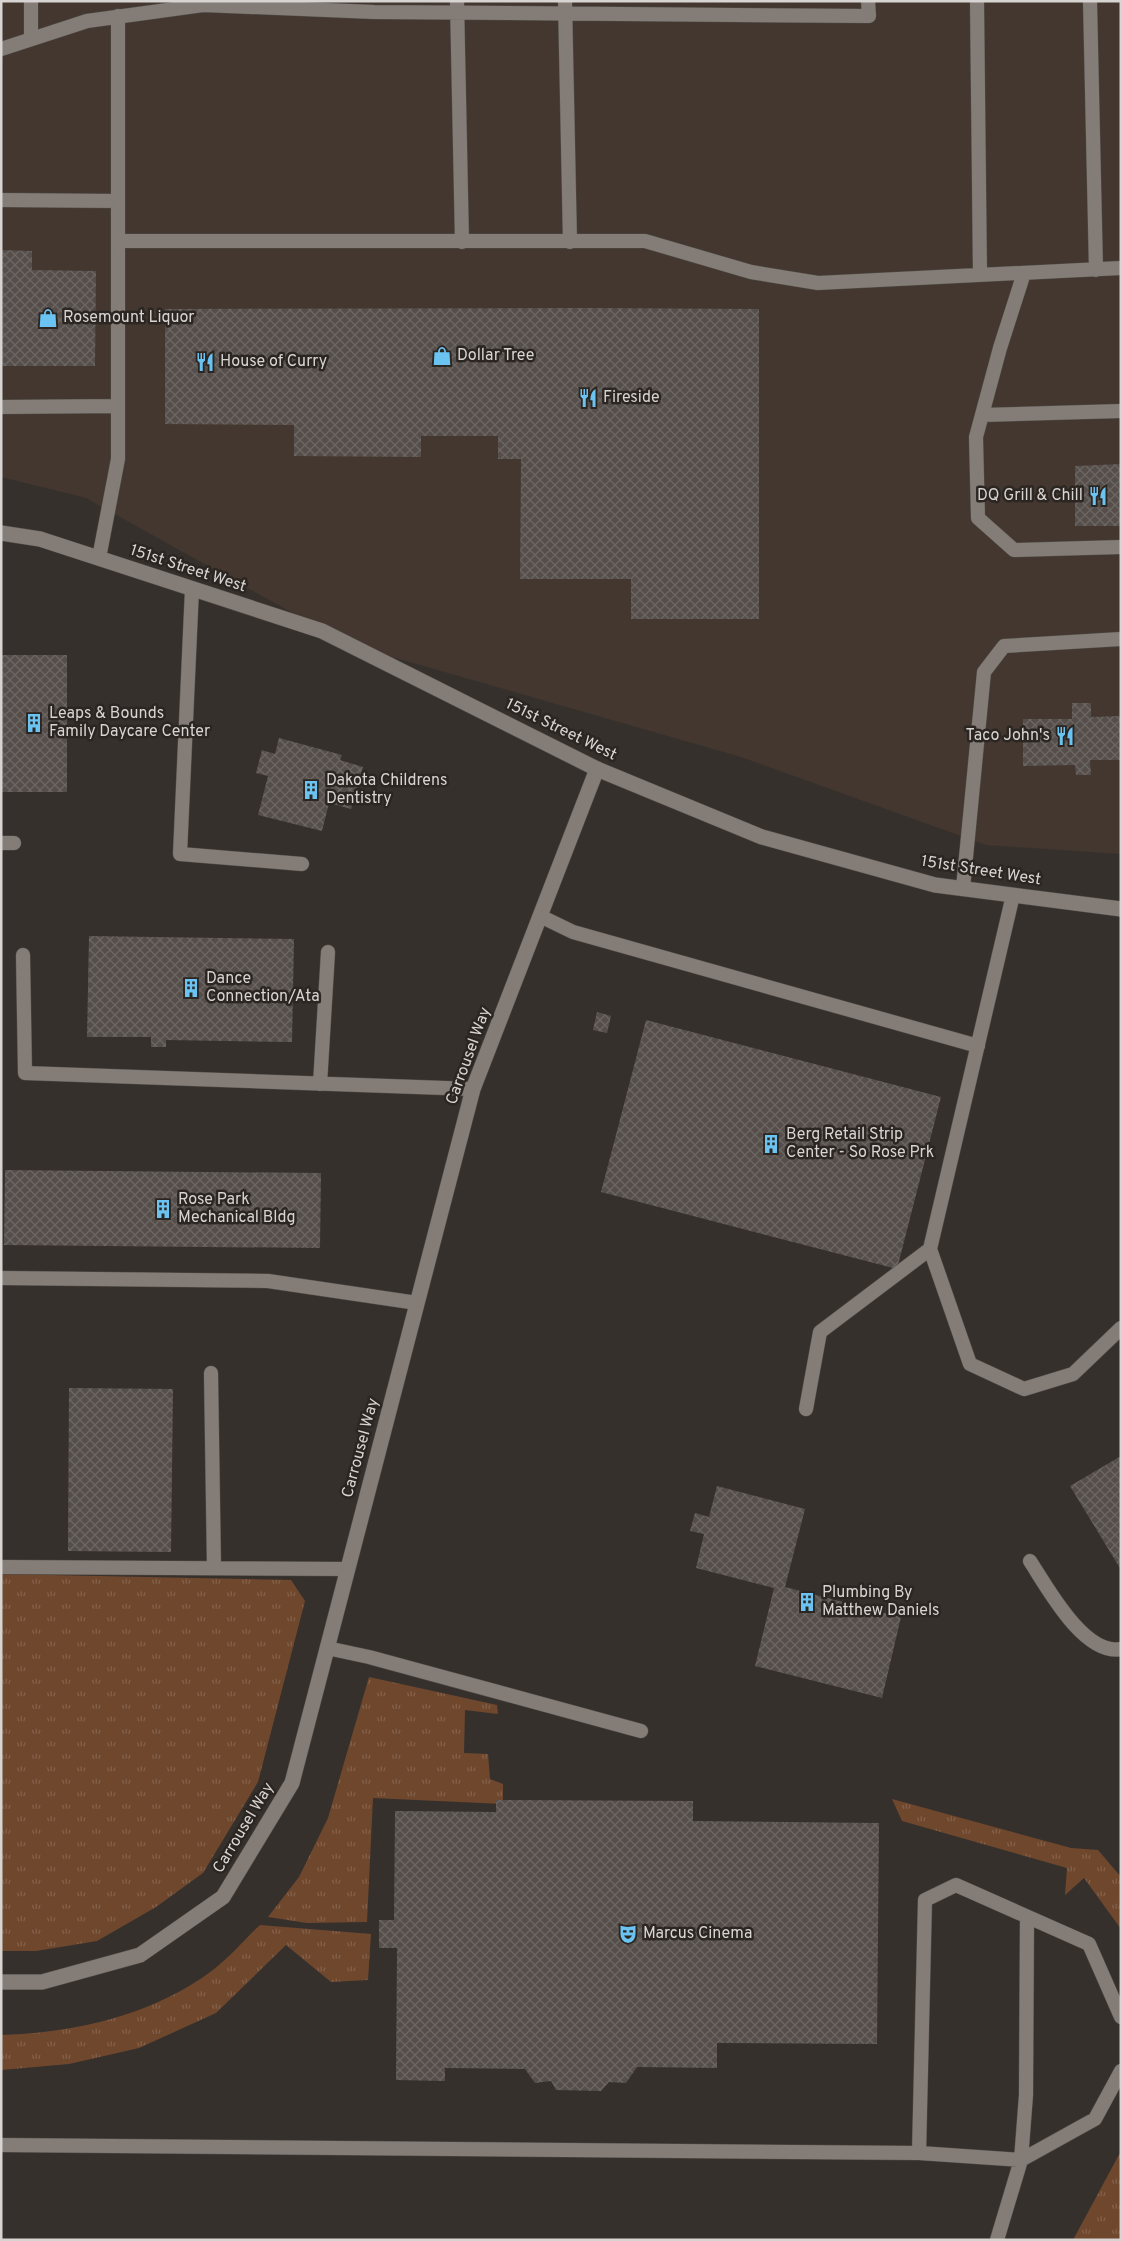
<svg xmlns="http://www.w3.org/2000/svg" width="1122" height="2241" viewBox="0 0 1122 2241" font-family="Overpass,sans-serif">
<defs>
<pattern id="grass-tufts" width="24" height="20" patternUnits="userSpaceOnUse" patternTransform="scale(1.25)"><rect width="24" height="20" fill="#6f472d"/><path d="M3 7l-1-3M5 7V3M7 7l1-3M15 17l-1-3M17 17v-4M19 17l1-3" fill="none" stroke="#83614a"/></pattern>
<pattern id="building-cross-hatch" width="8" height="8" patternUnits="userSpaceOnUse" patternTransform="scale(1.25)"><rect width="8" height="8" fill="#554e4a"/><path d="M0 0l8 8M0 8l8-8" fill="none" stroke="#6d6763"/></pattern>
</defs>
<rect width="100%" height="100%" fill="#36302c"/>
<path fill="#433730" d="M 1,1 L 1121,1 L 1121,854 L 986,845 L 741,757 L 350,645 L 86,498 L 1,477 Z"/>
<path fill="url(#grass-tufts)" d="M 1,1574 L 291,1580 L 305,1601 L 258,1782 L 203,1873 L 156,1907 L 97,1941 L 36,1951 L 1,1951 Z
M 369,1677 L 497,1705 L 498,1714 L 465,1710 L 464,1753 L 488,1754 L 490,1779 L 503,1784 L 503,1804 L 373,1798 L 367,1922 L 307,1923 L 268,1917 L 299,1877 L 328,1818 Z
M 892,1799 L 1071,1848 L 1098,1850 L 1121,1877 L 1121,1929 L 1084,1878 L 1065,1895 L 1067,1868 L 902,1821 Z
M 260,1925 L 371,1934 L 368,1980 L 331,1982 L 286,1945 L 216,2013 L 139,2048 L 69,2064 L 1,2070 L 1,2035 C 75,2033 153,2015 213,1970 C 230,1957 245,1939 260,1925 Z
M 1121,2151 L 1121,2240 L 1073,2240 Z"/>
<path fill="url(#building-cross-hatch)" d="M 1,250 L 32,251 L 32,270 L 96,271 L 95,366 L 1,366 Z
M 581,308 L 759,309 L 759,619 L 631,619 L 631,579 L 520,579 L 521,459 L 498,459 L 498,436 L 421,436 L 421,457 L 294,456 L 294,425 L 165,424 L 165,309 Z
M 1121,464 L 1121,526 L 1075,526 L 1075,466 Z
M 1,655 L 67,655 L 67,792 L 1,792 Z
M 1072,703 L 1091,703 L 1091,717 L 1121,716 L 1121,760 L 1090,760 L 1091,775 L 1076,775 L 1075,765 L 1023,766 L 1023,719 L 1072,719 Z
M 279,738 L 342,755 L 340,760 L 363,767 L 351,809 L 329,803 L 322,831 L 258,815 L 268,776 L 256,773 L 262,750 L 275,754 Z
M 89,936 L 294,939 L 292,1042 L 166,1040 L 166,1047 L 151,1047 L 151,1037 L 87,1037 Z
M 597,1012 L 611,1016 L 607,1033 L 593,1030 Z
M 646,1020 L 941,1097 L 897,1269 L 601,1192 Z
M 5,1170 L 321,1173 L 320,1248 L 4,1245 Z
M 69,1388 L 173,1389 L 171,1552 L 68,1551 Z
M 1121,1456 L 1121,1570 L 1070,1486 Z
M 717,1486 L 805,1509 L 785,1587 L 901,1617 L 882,1698 L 755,1666 L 774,1588 L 696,1568 L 704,1534 L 690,1531 L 695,1513 L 709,1517 Z
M 496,1800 L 693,1801 L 693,1821 L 879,1823 L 877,2044 L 717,2043 L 717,2068 L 637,2067 L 626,2083 L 609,2082 L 601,2091 L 556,2090 L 551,2081 L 535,2083 L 525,2069 L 445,2068 L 445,2081 L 396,2080 L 397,1948 L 379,1948 L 379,1920 L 394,1920 L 395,1811 L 496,1812 Z"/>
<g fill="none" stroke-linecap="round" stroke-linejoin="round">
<g stroke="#514d49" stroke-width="15">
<path id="lane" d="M 31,1 L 31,39
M 457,1 L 462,242
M 565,1 L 570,242
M 977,1 L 980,275
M 1090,1 L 1096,270
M 1,49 L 87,21 L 203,5 L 374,12 L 869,16 L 868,1
M 1,200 L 118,201
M 118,241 L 645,241 L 751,272 L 818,283 L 1121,268
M 1024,273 L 1000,348 L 976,437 L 978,518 L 1014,550 L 1121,547
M 1,407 L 118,406
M 982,415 L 1121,411
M 99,558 L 118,459 L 118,16
M 192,589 L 180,854 L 302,864
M 1,843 L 14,843
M 963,888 L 984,672 L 1004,646 L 1121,639
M 1013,895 L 930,1249 L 970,1364 L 1024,1389 L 1073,1374 L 1121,1328
M 540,916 L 573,932 L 978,1046
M 23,955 L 25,1073 L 473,1089
M 320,1084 L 328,952
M 1,1278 L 268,1281 L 417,1303
M 211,1373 L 214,1568
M 806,1409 L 820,1332 L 930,1249
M 1030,1561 C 1047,1587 1084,1656 1121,1649
M 1,1567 L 348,1569
M 327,1648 L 369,1657 L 641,1731
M 1,2145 L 919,2153 L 925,1900 L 956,1885 L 1089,1944 L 1121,2017
M 919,2153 L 1021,2160 L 1026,2095 L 1027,1917
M 997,2240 L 1021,2160 L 1095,2119 L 1121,2071"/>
</g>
<g stroke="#514d49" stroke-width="16">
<path id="street" d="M 1,533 L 40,539 L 322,631 L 597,769 L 473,1089 L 292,1783 L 223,1897 L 140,1955 L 42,1982 L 1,1982"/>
</g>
<g stroke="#514d49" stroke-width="16">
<path id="secondary" d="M 597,769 L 762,837 L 935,885 L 1121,909"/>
</g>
<use href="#lane" stroke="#837c77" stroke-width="14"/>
<use href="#street" stroke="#837c77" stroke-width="15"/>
<use href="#secondary" stroke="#837c77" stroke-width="15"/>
</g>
<defs>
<g id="shop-bare" transform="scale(1.5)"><path d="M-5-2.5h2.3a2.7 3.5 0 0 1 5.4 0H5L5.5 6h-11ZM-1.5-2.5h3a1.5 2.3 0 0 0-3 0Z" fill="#6ac3f1" stroke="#2c2622" stroke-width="2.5" paint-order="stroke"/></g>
<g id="restaurant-bare" transform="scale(1.5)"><path d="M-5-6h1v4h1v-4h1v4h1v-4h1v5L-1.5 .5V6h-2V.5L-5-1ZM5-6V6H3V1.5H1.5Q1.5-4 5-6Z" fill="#6ac3f1" stroke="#2c2622" stroke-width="2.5" paint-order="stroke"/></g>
<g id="building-bare" transform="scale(1.5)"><path d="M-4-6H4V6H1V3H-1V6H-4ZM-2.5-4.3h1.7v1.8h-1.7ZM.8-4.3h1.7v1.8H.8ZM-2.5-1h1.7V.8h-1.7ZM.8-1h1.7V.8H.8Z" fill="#6ac3f1" stroke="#2c2622" stroke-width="2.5" paint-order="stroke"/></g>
<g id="theatre-bare" transform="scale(1.5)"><path d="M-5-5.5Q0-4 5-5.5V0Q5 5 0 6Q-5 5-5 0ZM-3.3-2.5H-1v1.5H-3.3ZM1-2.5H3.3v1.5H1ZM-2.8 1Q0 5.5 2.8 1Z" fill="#6ac3f1" stroke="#2c2622" stroke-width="2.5" paint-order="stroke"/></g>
</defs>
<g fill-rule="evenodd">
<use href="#shop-bare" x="48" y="318"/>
<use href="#shop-bare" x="442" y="356"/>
<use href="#restaurant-bare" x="205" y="362"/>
<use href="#restaurant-bare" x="588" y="398"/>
<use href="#restaurant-bare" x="1098" y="496"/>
<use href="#building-bare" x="34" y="723"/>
<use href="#restaurant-bare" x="1065" y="736"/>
<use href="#building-bare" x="311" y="790"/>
<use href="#building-bare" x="191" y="988"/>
<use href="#building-bare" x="771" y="1144"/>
<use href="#building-bare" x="163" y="1209"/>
<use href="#building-bare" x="807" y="1602"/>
<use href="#theatre-bare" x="628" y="1934"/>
</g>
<g text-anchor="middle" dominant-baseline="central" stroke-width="5" stroke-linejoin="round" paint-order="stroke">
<g font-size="16" fill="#d8d4d1" stroke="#2c2622" text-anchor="start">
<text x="63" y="318">Rosemount Liquor</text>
<text x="457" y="356">Dollar Tree</text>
<text x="220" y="362">House of Curry</text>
<text x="603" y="398">Fireside</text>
<text x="1083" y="496" text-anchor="end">DQ Grill &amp; Chill</text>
<text x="49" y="714">Leaps &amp; Bounds<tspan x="49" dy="18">Family Daycare Center</tspan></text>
<text x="1050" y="736" text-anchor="end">Taco John's</text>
<text x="326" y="781">Dakota Childrens<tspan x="326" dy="18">Dentistry</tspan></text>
<text x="206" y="979">Dance<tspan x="206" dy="18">Connection/Ata</tspan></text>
<text x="786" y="1135">Berg Retail Strip<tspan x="786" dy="18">Center - So Rose Prk</tspan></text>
<text x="178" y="1200">Rose Park<tspan x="178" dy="18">Mechanical Bldg</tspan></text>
<text x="822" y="1593">Plumbing By<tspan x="822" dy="18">Matthew Daniels</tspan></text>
<text x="643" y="1934">Marcus Cinema</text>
</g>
<g font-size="16" fill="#d8d4d1" stroke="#2c2622">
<text transform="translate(188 569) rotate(18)">151st Street West</text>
<text transform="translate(561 730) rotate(26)">151st Street West</text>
<text transform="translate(981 871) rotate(9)">151st Street West</text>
<text transform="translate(469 1056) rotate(-70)">Carrousel Way</text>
<text transform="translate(361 1448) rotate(-75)">Carrousel Way</text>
<text transform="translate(244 1828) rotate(-59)">Carrousel Way</text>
</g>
</g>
<rect width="1122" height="2241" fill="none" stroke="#d8d4d1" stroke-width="5"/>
</svg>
